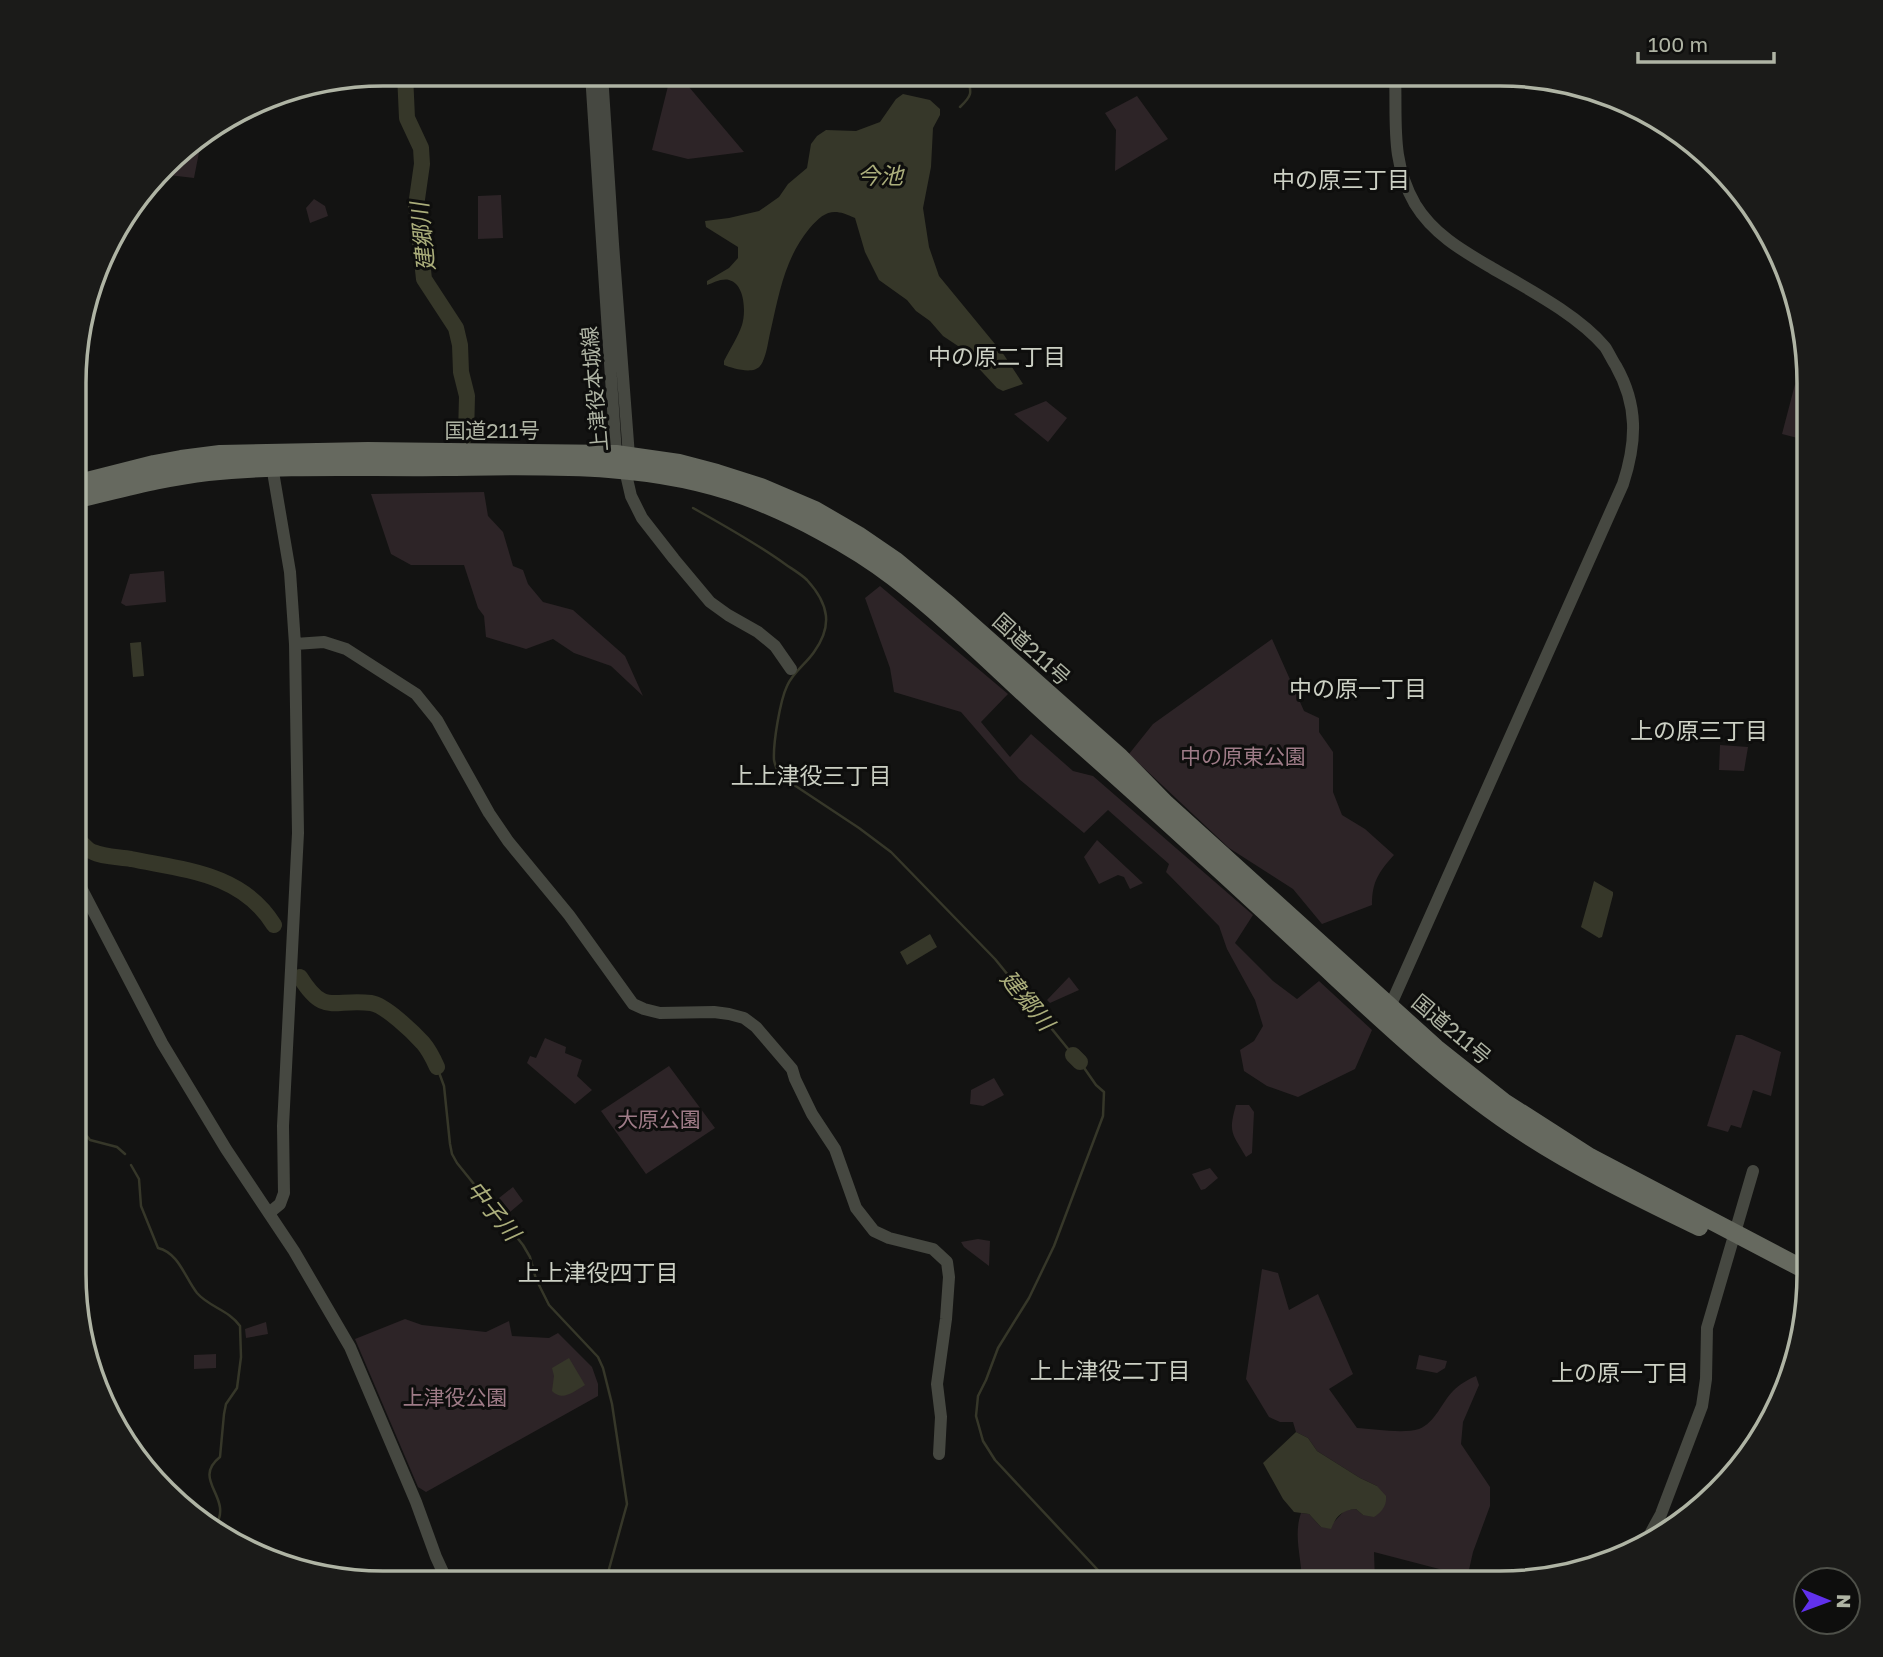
<svg xmlns="http://www.w3.org/2000/svg" width="1883" height="1657" viewBox="0 0 1883 1657" font-family="'Golos Text','Noto Sans JP',sans-serif">
<rect width="100%" height="100%" fill="#131312"/>
<path fill="#2d2427" d="M 671,74 L 678,74 L 744,152 L 688,159 L 652,150 Z
M 1137,96 L 1168,139 L 1115,171 L 1116,130 L 1105,113 Z
M 202,137 L 194,178 L 160,174 L 179,150 Z
M 501,195 L 503,238 L 478,239 L 478,196 Z
M 314,199 L 325,206 L 328,216 L 310,223 L 306,208 Z
M 1805,346 L 1809,362 L 1809,441 L 1782,434 Z
M 1046,401 L 1067,418 L 1048,442 L 1014,414 Z
M 484,492 L 488,516 L 503,532 L 513,566 L 523,570 L 528,584 L 543,602 L 573,610 L 625,656 L 643,696 L 611,666 L 574,653 L 553,639 L 526,649 L 486,637 L 484,616 L 478,608 L 464,565 L 411,565 L 391,554 L 371,494 Z
M 164,571 L 166,602 L 126,606 L 121,603 L 130,574 Z
M 880,586 L 1008,694 L 981,722 L 1010,757 L 1031,734 L 1073,771 L 1093,776 L 1253,915 L 1235,943 L 1273,981 L 1297,999 L 1319,981 L 1372,1030 L 1355,1069 L 1298,1097 L 1267,1086 L 1244,1071 L 1240,1050 L 1254,1041 L 1263,1026 L 1255,1000 L 1227,949 L 1219,926 L 1166,872 L 1169,864 L 1108,810 L 1084,833 L 1019,779 L 961,712 L 894,692 L 890,668 L 865,598 Z
M 1272,639 L 1304,711 L 1319,718 L 1319,732 L 1333,752 L 1333,792 L 1342,815 L 1365,829 L 1394,855 C 1379,872 1372,881 1372,905 L 1322,924 L 1293,889 L 1229,848 L 1129,754 L 1153,724 Z
M 1720,745 L 1748,747 L 1744,771 L 1719,770 Z
M 1097,840 L 1143,883 L 1130,889 L 1124,877 L 1118,875 L 1099,884 L 1084,857 Z
M 1069,977 L 1079,990 L 1050,1003 L 1047,1000 Z
M 1736,1035 L 1742,1035 L 1781,1052 L 1771,1096 L 1753,1090 L 1741,1128 L 1731,1125 L 1728,1132 L 1707,1126 Z
M 545,1038 L 566,1047 L 565,1053 L 582,1060 L 577,1076 L 592,1090 L 575,1104 L 527,1063 L 530,1056 L 536,1058 Z
M 669,1066 L 715,1128 L 646,1174 L 601,1111 Z
M 994,1078 L 1004,1095 L 983,1106 L 970,1104 L 971,1090 Z
M 1236,1105 L 1249,1105 L 1254,1112 L 1252,1153 L 1246,1157 C 1232,1133 1228,1133 1236,1105 Z
M 1210,1168 L 1218,1178 L 1205,1189 L 1201,1190 L 1192,1174 Z
M 513,1187 L 523,1201 L 510,1212 L 499,1198 Z
M 978,1239 L 990,1241 L 989,1266 L 964,1247 L 961,1242 Z
M 1262,1269 L 1278,1273 L 1289,1310 L 1318,1294 L 1353,1374 L 1329,1389 L 1357,1428 C 1373,1429 1404,1434 1419,1429 C 1435,1423 1442,1402 1453,1391 C 1460,1384 1467,1380 1476,1376 L 1479,1385 L 1463,1422 L 1461,1444 L 1490,1487 L 1490,1506 L 1473,1552 L 1466,1583 L 1454,1583 L 1454,1578 L 1447,1571 L 1374,1552 L 1375,1583 L 1302,1583 C 1302,1559 1293,1536 1301,1513 L 1309,1514 L 1321,1527 L 1334,1522 L 1345,1510 L 1356,1509 L 1363,1515 L 1377,1486 L 1360,1478 L 1317,1451 L 1308,1438 L 1296,1432 L 1293,1422 L 1280,1422 L 1269,1417 L 1246,1379 Z
M 405,1319 L 422,1325 L 486,1332 L 509,1321 L 512,1336 L 549,1338 L 558,1333 L 592,1367 L 598,1384 L 598,1396 L 426,1492 L 418,1487 L 355,1339 Z
M 266,1322 L 268,1334 L 246,1338 L 245,1329 Z
M 216,1354 L 216,1368 L 194,1369 L 194,1355 Z
M 1419,1355 L 1447,1361 L 1445,1368 L 1437,1373 L 1416,1369 Z"/>
<path fill="#363729" d="M 903,94 L 930,100 L 940,109 L 940,115 L 933,128 L 931,167 L 923,208 L 929,247 L 939,276 L 1004,355 L 1023,384 L 1003,391 L 997,388 L 958,346 L 943,336 L 930,321 L 916,311 L 907,300 L 879,280 L 865,252 L 855,218 C 833,207 824,211 809,229 C 785,258 779,294 771,329 C 768,340 767,357 760,366 C 753,375 732,368 724,365 L 724,361 C 730,349 738,337 742,325 C 746,312 745,284 729,280 C 722,278 713,283 707,285 L 707,281 L 729,268 L 738,258 L 738,247 L 706,227 L 705,221 L 729,218 L 759,211 L 779,197 L 788,184 L 807,168 L 811,144 L 817,136 L 826,130 L 856,131 L 880,122 L 896,99 Z
M 141,642 L 144,676 L 133,677 L 130,643 Z
M 1594,881 L 1613,892 L 1613,895 L 1602,937 L 1599,938 L 1581,927 Z
M 930,934 L 937,947 L 907,965 L 900,952 Z
M 569,1358 L 585,1385 C 574,1391 563,1402 552,1391 L 554,1376 L 552,1368 Z
M 1296,1432 L 1308,1438 L 1317,1451 L 1360,1478 L 1377,1486 L 1386,1496 C 1387,1505 1382,1512 1374,1517 L 1363,1515 L 1356,1509 C 1342,1510 1336,1516 1331,1529 L 1321,1527 L 1309,1514 L 1294,1512 L 1283,1499 L 1263,1463 Z"/>
<g fill="none" stroke-linecap="round" stroke-linejoin="round">
<path stroke="#363729" stroke-width="2.5" d="M 960,107 C 974,94 971,92 967,74
M 693,508 C 725,526 756,543 785,564 C 792,569 801,574 807,580 C 829,604 833,626 814,652 C 806,664 793,672 787,686 C 780,701 773,743 774,760 C 775,765 777,770 779,775 L 859,828 L 891,852 L 995,959 L 1073,1055
M 1080,1062 L 1096,1085 L 1104,1092 L 1103,1116 L 1054,1246 L 1029,1298 L 998,1348 L 986,1380 L 978,1396 L 976,1416 L 983,1441 L 995,1460 L 1110,1583
M 437,1067 L 444,1086 L 450,1144 L 452,1154 L 457,1163 L 523,1245 L 530,1257 L 536,1279 L 549,1305 L 598,1357 L 603,1368 L 612,1404 L 627,1504 L 606,1580 L 599,1583
M 75,1121 L 90,1140 L 117,1147 L 125,1154
M 131,1165 L 139,1179 L 141,1206 L 158,1248 C 179,1253 185,1278 197,1293 C 209,1307 229,1310 240,1326 L 241,1357 L 237,1388 L 226,1404 L 224,1414 L 220,1457 C 191,1480 233,1497 216,1525"/>
<path stroke="#363729" stroke-width="16" d="M 405,74 L 407,118 L 421,148 L 422,164 L 416,206 L 424,279 L 456,328 L 460,345 L 461,372 L 467,396 L 466,436
M 77,838 C 81,842 87,850 93,852 C 103,857 119,857 131,859 C 184,870 242,873 274,925
M 300,977 C 325,1017 333,998 371,1003 C 385,1005 413,1032 423,1043 C 429,1050 433,1058 437,1067
M 1073,1055 L 1080,1062"/>
<path stroke="#464841" stroke-width="12" d="M 591,74 L 616,454 L 625,470 L 631,496 L 642,518 L 674,559 L 710,602 L 728,615 L 758,632 L 775,646 L 791,669
M 602,74 L 613,244 L 629,456 L 628,461
M 295,644 L 324,642 L 346,649 L 416,694 L 437,720 L 489,813 L 508,841 L 569,915 L 633,1004 L 644,1009 L 660,1013 L 714,1012 L 729,1014 L 744,1018 L 756,1027 L 792,1069 L 795,1079 L 812,1114 L 835,1149 L 856,1208 L 874,1231 L 889,1238 L 933,1249 L 947,1262 L 949,1277 L 946,1319 L 937,1384 L 941,1417 L 939,1454
M 76,878 L 162,1043 L 226,1149 L 294,1251 L 350,1347 L 416,1502 L 436,1557 L 448,1583
M 1388,1011 L 1623,484 C 1637,441 1638,405 1616,366 C 1612,360 1609,353 1605,347 C 1578,315 1528,289 1492,268 C 1463,251 1433,234 1415,204 C 1390,160 1397,122 1395,74
M 269,1213 L 280,1204 L 284,1193 L 283,1126 L 298,833 L 295,644 L 290,572 L 271,460
M 1615,1561 L 1649,1536 L 1661,1514 L 1702,1406 L 1706,1379 L 1707,1328 L 1753,1171"/>
<path stroke="#66695f" stroke-width="18" d="M 79,483 L 154,464 L 181,459 L 220,454 L 368,451 L 616,454 L 679,463 L 717,473 L 761,487 L 815,510 L 858,535 L 896,561 L 949,605 L 1120,757 L 1166,804 L 1436,1048 L 1504,1102 L 1590,1157 L 1809,1272
M 78,499 C 121,489 164,477 208,472 C 286,464 366,468 444,467 C 544,466 648,461 744,496 C 792,514 852,545 893,577 C 953,623 1005,678 1062,728 C 1148,803 1231,880 1314,957 C 1381,1019 1447,1083 1524,1133 C 1579,1169 1640,1198 1699,1227"/>
</g>
<g text-anchor="middle" dominant-baseline="central" stroke-width="6" stroke-linejoin="round" paint-order="stroke">
<g font-size="21" fill="#afb4a4" stroke="#0e0e0d">
<text transform="translate(594 389) rotate(-95)">上津役本城線</text>
<text x="492" y="430">国道211号</text>
<text transform="translate(1032 649) rotate(42)">国道211号</text>
<text transform="translate(1452 1029) rotate(40)">国道211号</text>
</g>
<g font-size="21" fill="#9e7b87" stroke="#0e0e0d">
<text x="1243" y="756">中の原東公園</text>
<text x="659" y="1119">大原公園</text>
<text x="455" y="1397">上津役公園</text>
</g>
<g font-size="23" font-style="italic" fill="#abae7b" stroke="#0e0e0d">
<text x="880" y="175">今池</text>
<text transform="translate(422 237) rotate(-96)">建郷川</text>
<text transform="translate(1028 1000) rotate(51)">建郷川</text>
<text transform="translate(494 1210) rotate(51)">中子川</text>
</g>
<g font-size="23" fill="#ccd0c4" stroke="#0e0e0d">
<text x="1341" y="179">中の原三丁目</text>
<text x="997" y="356">中の原二丁目</text>
<text x="1358" y="688">中の原一丁目</text>
<text x="1699" y="730">上の原三丁目</text>
<text x="811" y="775">上上津役三丁目</text>
<text x="598" y="1272">上上津役四丁目</text>
<text x="1110" y="1370">上上津役二丁目</text>
<text x="1620" y="1372">上の原一丁目</text>
</g>
</g>
<path d="M0 0H1883V1657H0ZM383 86H1500A297 297 0 0 1 1797 383V1274A297 297 0 0 1 1500 1571H383A297 297 0 0 1 86 1274V383A297 297 0 0 1 383 86Z" fill="#1b1b19" fill-rule="evenodd"/>
<path fill="none" stroke="#afb4a4" stroke-width="3.5" d="M383 86H1500A297 297 0 0 1 1797 383V1274A297 297 0 0 1 1500 1571H383A297 297 0 0 1 86 1274V383A297 297 0 0 1 383 86Z"/>
<g transform="translate(1827 1601) rotate(91)"><circle r="33" fill="#0e0e0d" stroke="#4e5049" stroke-width="2"/>
<path d="M0-5L12 26L0 18L-12 26Z" fill="#6131ed"/>
<text y="-10" font-size="19" font-weight="bold" text-anchor="middle" fill="#afb4a4">N</text>
</g>
<path d="M1638 52v10h136v-10" fill="none" stroke="#afb4a4" stroke-width="3.5"/>
<text x="1648" y="52" font-size="21" fill="#afb4a4" stroke="#0e0e0d" stroke-width="5" paint-order="stroke">100 m</text>
</svg>
